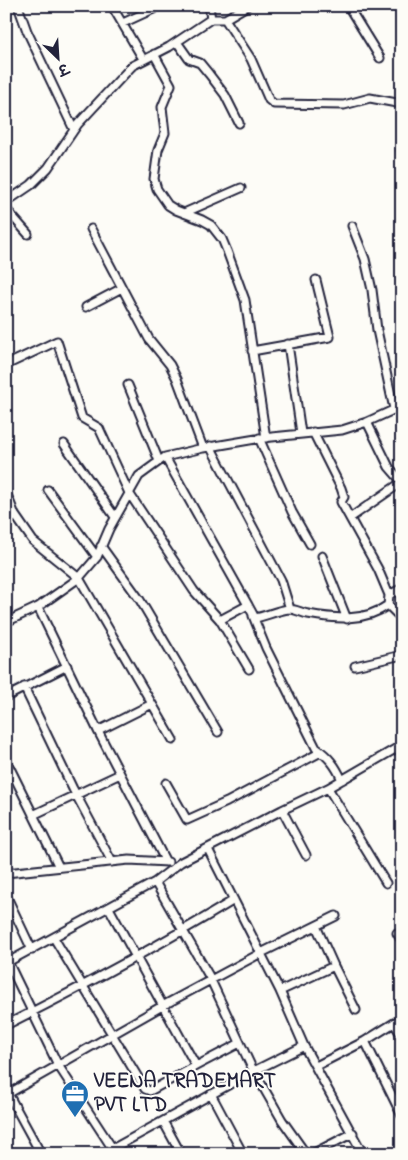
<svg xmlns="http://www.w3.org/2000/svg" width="408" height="1160" viewBox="0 0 408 1160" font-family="'Indie Flower','Playpen Sans Deva',sans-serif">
<rect width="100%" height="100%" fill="#fdfcf7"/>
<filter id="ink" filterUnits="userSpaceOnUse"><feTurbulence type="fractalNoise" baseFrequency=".02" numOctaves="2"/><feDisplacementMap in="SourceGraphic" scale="10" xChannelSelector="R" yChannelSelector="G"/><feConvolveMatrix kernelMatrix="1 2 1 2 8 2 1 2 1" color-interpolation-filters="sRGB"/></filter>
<g filter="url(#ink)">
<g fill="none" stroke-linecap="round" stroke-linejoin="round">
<g stroke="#22223b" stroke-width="11">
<path id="street" d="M 18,6 L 27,31 L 74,130
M 112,6 L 143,59
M 348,6 L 380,58
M 211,19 L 225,19 L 247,6
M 225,19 L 251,59 L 269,100 L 274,104 L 344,105 L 370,98 L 402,104
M 123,23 L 160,6
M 177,42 L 189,59 L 200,63 L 209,74 L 225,95 L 239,123
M 154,54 L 171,85 L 162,107 L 165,133 L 158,150 L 154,179 L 157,189 L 168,205 L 176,210 L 202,220 L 211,225 L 222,239 L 227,251 L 245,300 L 266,438
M 401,150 L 402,155
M 6,202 L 31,185 L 48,168 L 78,124 L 132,66 L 169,47 L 211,19 L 209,6
M 6,209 L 28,234
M 184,213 L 241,188
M 352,226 L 365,259 L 372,290 L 377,330 L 394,409
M 91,229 L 149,339 L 170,365 L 177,379 L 203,448
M 86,307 L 122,288
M 288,344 L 301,433
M 252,351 L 330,337 L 316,280
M 6,365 L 57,341 L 82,418 L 99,428 L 129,493 L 194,591 L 220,620 L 249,669
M 128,385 L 159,461
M 367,422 L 389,467 L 402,482
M 313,432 L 341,488 L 344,497 L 341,502 L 378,569 L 389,595
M 259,438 L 292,512 L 310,544
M 64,444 L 115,517
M 210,446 L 281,580 L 290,609
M 165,457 L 248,605
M 48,490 L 97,557
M 6,492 L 15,515 L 33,541 L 79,578 L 173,740
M 350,518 L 402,482
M 6,524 L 15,515
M 101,546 L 140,600 L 218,732
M 322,556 L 347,619
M 388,605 L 402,619
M 38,607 L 100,735 L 166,862
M 253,616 L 266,648 L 316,748 C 329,757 336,766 342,780
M 220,620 L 248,605 L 255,618 C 266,616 278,610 289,609 C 295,609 302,613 308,614 C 335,619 365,622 388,605 L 389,595 L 402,588
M 6,622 L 38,607 L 79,578 L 97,557 L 109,529 L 139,476 L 165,457 L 203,448 L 262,438 L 342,430 L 367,422 L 402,406
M 355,666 L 402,655
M 24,687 L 73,789 L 112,862
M 6,697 L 67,666
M 98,731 L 152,704
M 6,760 L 59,867
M 166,783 L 187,820 L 227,802 L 321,752
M 328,788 L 386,883
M 282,810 L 306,855
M 33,815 L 120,774
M 208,849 L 280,991 L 304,1046 L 363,1154
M 6,873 L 129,860 L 168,862
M 155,882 L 209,976 L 251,1066 L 282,1120 L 306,1154
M 6,895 L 32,950
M 316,926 L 334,966 L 356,1010
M 402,932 L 397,933 L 402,941
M 54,938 L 145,1089 L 150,1091 L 196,1066 L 109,908
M 8,962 L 58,1065 L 116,1154
M 6,963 L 155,882 L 181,862 L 282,810 L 328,788 L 402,745
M 280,991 L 334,966
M 394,1023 L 402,1036
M 6,1025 C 84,986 160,945 234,900
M 365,1041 L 402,1116
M 196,1066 L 240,1043
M 316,1066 L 365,1041 L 402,1018
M 6,1090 L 41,1154
M 211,1094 L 243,1154
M 6,1095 L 164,1005 L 261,953 L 336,916
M 163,1121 L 181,1154
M 103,1154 L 254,1071 L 304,1046
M 312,1154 L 353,1133"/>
</g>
<use href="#street" stroke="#fdfcf7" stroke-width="7"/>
</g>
</g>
<defs>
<g id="office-pin" transform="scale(1.4375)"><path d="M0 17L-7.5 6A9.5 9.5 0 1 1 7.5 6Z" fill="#1f6fb2" stroke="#fdfcf7"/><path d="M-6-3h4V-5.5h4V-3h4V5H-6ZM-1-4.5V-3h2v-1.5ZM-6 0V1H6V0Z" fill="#fff"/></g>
</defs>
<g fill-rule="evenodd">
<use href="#office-pin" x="75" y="1094"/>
</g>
<g text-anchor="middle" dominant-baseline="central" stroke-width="4" stroke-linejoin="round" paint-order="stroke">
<g font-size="21" font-weight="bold" fill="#22223b" stroke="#fdfcf7" text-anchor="start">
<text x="94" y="1082">VEENA TRADEMART<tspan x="94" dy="24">PVT LTD</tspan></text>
</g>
</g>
<rect width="408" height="1160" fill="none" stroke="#fdfcf7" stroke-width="25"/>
<rect x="12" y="12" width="383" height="1135" fill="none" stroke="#22223b" stroke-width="2" filter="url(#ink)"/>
<g transform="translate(58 58) rotate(155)" stroke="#fdfcf7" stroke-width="4" paint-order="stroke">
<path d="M0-4L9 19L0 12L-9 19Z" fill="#22223b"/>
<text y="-8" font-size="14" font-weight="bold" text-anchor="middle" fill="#22223b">उ</text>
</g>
</svg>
